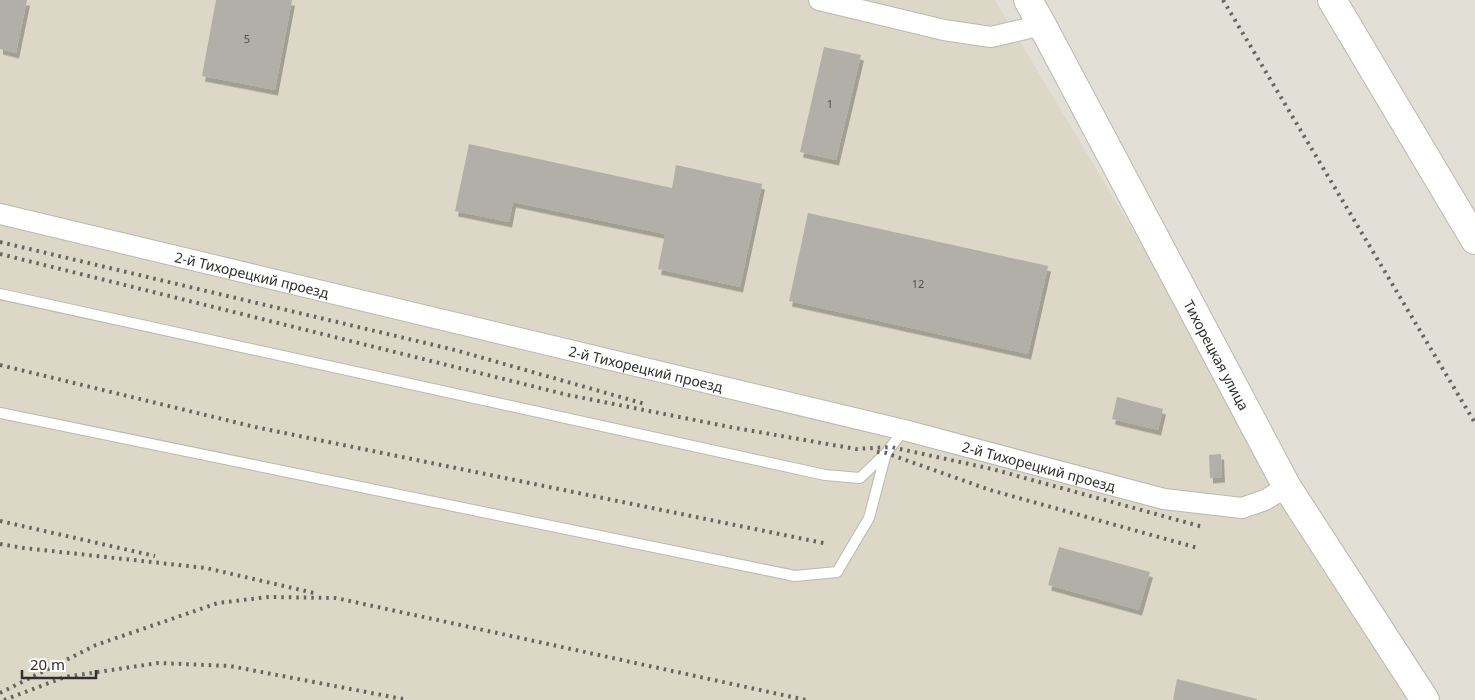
<svg xmlns="http://www.w3.org/2000/svg" width="1475" height="700" viewBox="0 0 1475 700" font-family="'Noto Sans',sans-serif">
<defs>
<filter id="shadow"><feDropShadow dx="3" dy="5.5" stdDeviation="0" flood-color="#0004"/></filter>
</defs>
<rect width="100%" height="100%" fill="#e2dfd7"/>
<path fill="#dcd7c7" d="M 0,0 L 995,0 L 1414,700 L 0,700 Z"/>
<path fill="#b1afa7" filter="url(#shadow)" d="M 0,0 L 27,0 L 16,53 L 0,49 Z
M 216,0 L 292,0 L 275,90 L 202,76 Z
M 824,47 L 861,55 L 836,160 L 800,152 Z
M 469,144 L 672,188 L 676,165 L 762,184 L 740,287 L 658,269 L 665,234 L 513,202 L 509,222 L 455,211 Z
M 808,213 L 1048,266 L 1028,354 L 789,301 Z
M 1117,397 L 1163,409 L 1158,430 L 1112,419 Z
M 1221,454 L 1222,477 L 1210,478 L 1209,455 Z
M 1059,547 L 1150,572 L 1139,610 L 1048,585 Z
M 1177,679 L 1257,699 L 1257,700 L 1173,700 Z"/>
<g fill="none" stroke-linecap="round" stroke-linejoin="round">
<g stroke="#bab8b0" stroke-width="12">
<path id="lane" d="M 0,294 L 825,475 L 860,478 L 886,453 L 904,430
M 0,413 L 795,576 L 837,572 L 869,518 L 886,453"/>
</g>
<g stroke="#bab8b0" stroke-width="22">
<g id="street">
<path d="M 819,0 L 944,30 L 991,37 L 1042,25"/>
<path id="s1" d="M 0,214 L 904,430 L 1164,499 L 1242,508 L 1265,500 L 1287,487"/>
</g>
</g>
<g stroke="#bab8b0" stroke-width="30">
<g id="secondary">
<path id="s2" d="M 1028,0 L 1042,25 L 1287,487 L 1425,700"/>
<path d="M 1332,0 L 1475,240"/>
</g>
</g>
<use href="#lane" stroke="#fff" stroke-width="10"/>
<use href="#street" stroke="#fff" stroke-width="20"/>
<use href="#secondary" stroke="#fff" stroke-width="28"/>
<path stroke="#666460" stroke-width="4" stroke-dasharray="2.5 5" stroke-linecap="butt" d="M 1223,0 L 1475,423
M 0,242 L 455,350 L 645,404
M 0,254 L 568,395 L 730,427 L 856,449 L 891,447 L 992,469 L 1203,527
M 0,365 L 255,427 L 828,544
M 877,452 L 886,453 L 990,490 L 1198,548
M 0,521 L 155,556
M 0,544 L 24,548 L 206,568 L 314,593
M 0,693 L 96,645 L 218,603 L 268,597 L 336,598 L 806,700
M 4,700 L 65,677 L 158,663 L 230,666 L 408,700"/>
</g>
<g text-anchor="middle" dominant-baseline="central" stroke-width="4" stroke-linejoin="round" paint-order="stroke">
<g font-size="11" fill="#51504c">
<text x="247" y="38">5</text>
<text x="830" y="103">1</text>
<text x="918" y="283">12</text>
</g>
<g font-size="14" fill="#31302d" stroke="#fff">
<text stroke="none"><textPath href="#s1" startOffset="259">2-й Тихорецкий проезд</textPath></text>
<text stroke="none"><textPath href="#s2" startOffset="402">Тихорецкая улица</textPath></text>
<text stroke="none"><textPath href="#s1" startOffset="664">2-й Тихорецкий проезд</textPath></text>
<text stroke="none"><textPath href="#s1" startOffset="1069">2-й Тихорецкий проезд</textPath></text>
</g>
</g>
<path d="M22 670v8h74v-8" fill="none" stroke="#31302d" stroke-width="2.5"/>
<text x="30" y="670" font-size="15" fill="#31302d" stroke="#ffffff" stroke-width="4" paint-order="stroke">20 m</text>
</svg>
